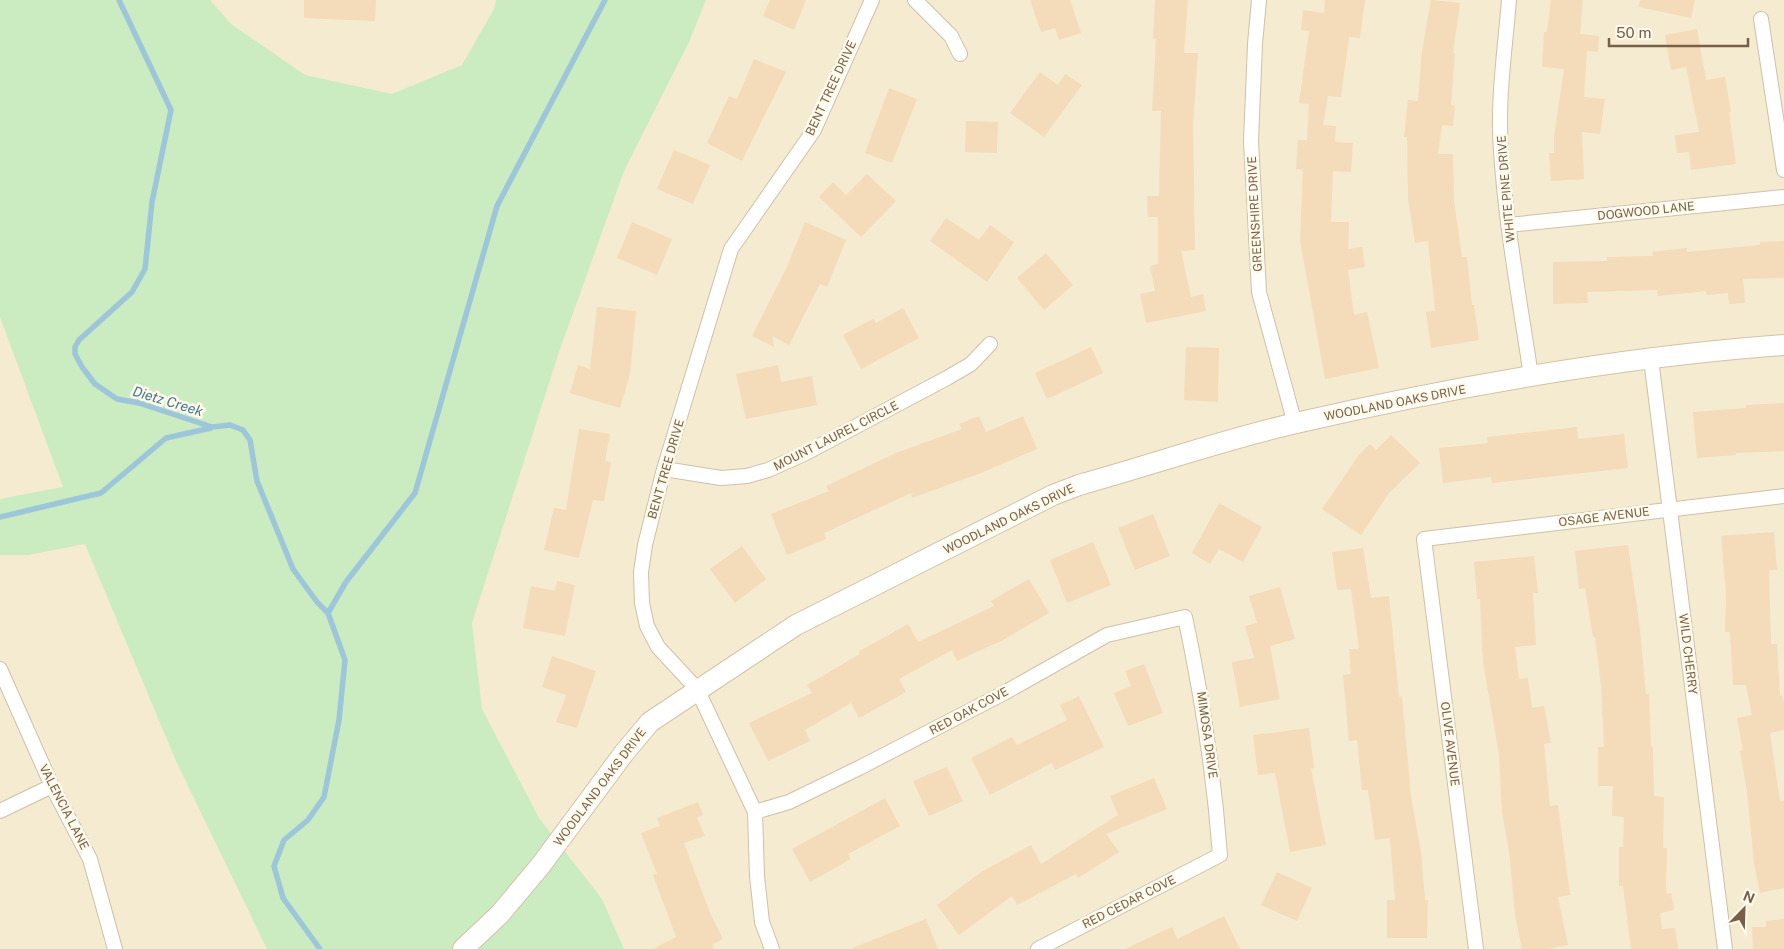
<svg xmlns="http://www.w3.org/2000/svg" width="1784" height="949" viewBox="0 0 1784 949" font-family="'Public Sans',sans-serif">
<rect width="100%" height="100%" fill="#fdf7e3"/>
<path fill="#f5ebd1" d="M 0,0 L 1784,0 L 1784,949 L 0,949 Z"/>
<path fill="#cbebc1" d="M 0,0 L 210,0 L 231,24 L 305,75 L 392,94 L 462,65 L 494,9 L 496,0 L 706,0 L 689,42 L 624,171 L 559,352 L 472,623 L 482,709 L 539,818 L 602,899 L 624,949 L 267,949 L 176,761 L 85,544 L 28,555 L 0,555 L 0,499 L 63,487 L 0,317 Z"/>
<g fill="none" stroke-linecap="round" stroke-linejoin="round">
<path stroke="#9dc6da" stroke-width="5.5" d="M 119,0 L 171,110 L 152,202 L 145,269 L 132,292 L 79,340 L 75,347 L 75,354 L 82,367 L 95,384 L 117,399 L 139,403 L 212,427 L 230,425 L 243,430 L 250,440 L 257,481 L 293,569 L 317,602 L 328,613 L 345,660 L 339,720 L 324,797 L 308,820 L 284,840 L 274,866 L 283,898 L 320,949
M 0,517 L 101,493 L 166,438 L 211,428
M 328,613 L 346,582 L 415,493 L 497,206 L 605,0"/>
</g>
<path fill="#f4dbba" d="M 304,0 L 376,0 L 375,21 L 304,18 Z
M 770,0 L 806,0 L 794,30 L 763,16 Z
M 1030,0 L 1070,0 L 1081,33 L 1059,40 L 1055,28 L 1041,32 Z
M 1155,0 L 1188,0 L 1184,53 L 1198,53 L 1193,125 L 1195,250 L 1181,251 L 1191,297 L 1203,294 L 1206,311 L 1146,323 L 1140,294 L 1155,291 L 1150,266 L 1158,264 L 1158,217 L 1148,217 L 1147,196 L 1159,196 L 1161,111 L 1152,111 L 1156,39 L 1153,39 Z
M 1325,0 L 1365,0 L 1360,38 L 1349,37 L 1341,97 L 1328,96 L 1323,125 L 1336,126 L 1335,142 L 1353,143 L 1351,172 L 1333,171 L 1331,222 L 1349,222 L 1348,249 L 1362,247 L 1365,267 L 1348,270 L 1354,315 L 1367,312 L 1379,368 L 1325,379 L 1300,240 L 1303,169 L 1296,169 L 1298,140 L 1307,140 L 1309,104 L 1299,103 L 1309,31 L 1301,30 L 1303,10 L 1324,13 Z
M 1431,0 L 1460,3 L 1453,53 L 1455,53 L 1451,105 L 1455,106 L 1453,126 L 1442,125 L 1438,154 L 1453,154 L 1454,201 L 1462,257 L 1467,257 L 1472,305 L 1474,305 L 1479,340 L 1431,348 L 1426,312 L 1435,311 L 1428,241 L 1415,243 L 1408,198 L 1407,137 L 1404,137 L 1408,100 L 1418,101 L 1422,51 Z
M 1551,0 L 1583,0 L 1580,34 L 1599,36 L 1598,52 L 1587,51 L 1584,97 L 1605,99 L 1600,134 L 1582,132 L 1584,179 L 1551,181 L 1549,153 L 1554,153 L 1554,137 L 1564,69 L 1542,67 L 1544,32 L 1547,32 Z
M 1640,0 L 1695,0 L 1691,18 L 1639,7 Z
M 1697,29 L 1706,80 L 1725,77 L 1731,112 L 1729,112 L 1736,164 L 1691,170 L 1689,152 L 1677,153 L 1675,135 L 1699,132 L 1686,67 L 1671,70 L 1665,35 Z
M 754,59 L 786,72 L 742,161 L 707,143 L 729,96 L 737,99 Z
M 1040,72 L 1058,85 L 1065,74 L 1082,85 L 1044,137 L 1010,113 Z
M 889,88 L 917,99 L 892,163 L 865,153 Z
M 966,121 L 998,122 L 997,153 L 965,152 Z
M 674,150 L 710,165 L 693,204 L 657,189 Z
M 867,174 L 896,201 L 861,237 L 819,197 L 833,182 L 846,195 Z
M 946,218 L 979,240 L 990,225 L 1014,242 L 987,282 L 930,241 Z
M 632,222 L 672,239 L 657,275 L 617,258 Z
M 805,222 L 846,240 L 827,287 L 820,284 L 789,345 L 772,336 L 774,347 L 752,336 L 786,269 Z
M 1784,241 L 1784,278 L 1743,279 L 1745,303 L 1729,304 L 1728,293 L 1707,295 L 1706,291 L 1658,296 L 1657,290 L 1587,292 L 1588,303 L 1553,304 L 1553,262 L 1607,261 L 1607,257 L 1653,256 L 1652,252 L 1687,248 L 1687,252 L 1760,245 L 1760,242 Z
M 1046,253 L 1073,285 L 1044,310 L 1017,278 Z
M 597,307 L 636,311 L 630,374 L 620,408 L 570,393 L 578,365 L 590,369 Z
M 903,308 L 919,338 L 861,369 L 843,335 L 873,319 L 876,323 Z
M 1091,347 L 1103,373 L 1047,399 L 1035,373 Z
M 1186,347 L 1219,348 L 1218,402 L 1184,400 Z
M 778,365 L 781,382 L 812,376 L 817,405 L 746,419 L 736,374 Z
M 1784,403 L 1784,451 L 1736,453 L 1736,455 L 1697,458 L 1693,412 L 1746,408 L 1746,405 Z
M 979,416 L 986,432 L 1023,416 L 1037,449 L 981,473 L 912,498 L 911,493 L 824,533 L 826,539 L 787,555 L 771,514 L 829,491 L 826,486 L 896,453 L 962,429 L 959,424 Z
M 1577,427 L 1578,439 L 1624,434 L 1628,468 L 1492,483 L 1491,477 L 1443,483 L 1439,448 L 1488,443 L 1487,437 Z
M 579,429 L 610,434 L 605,461 L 611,462 L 604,501 L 593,500 L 579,558 L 544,550 L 554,508 L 566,510 Z
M 1391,435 L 1420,463 L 1389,493 L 1361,535 L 1322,509 L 1359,455 L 1370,444 L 1376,450 Z
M 1219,503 L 1262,527 L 1243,562 L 1219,549 L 1210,564 L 1192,553 Z
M 1153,514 L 1170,556 L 1135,570 L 1118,528 Z
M 1774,532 L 1777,570 L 1769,570 L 1771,644 L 1777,644 L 1780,696 L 1782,695 L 1784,703 L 1784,730 L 1770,733 L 1780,801 L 1784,801 L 1784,888 L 1760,893 L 1754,863 L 1747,791 L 1740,751 L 1743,750 L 1737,718 L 1752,715 L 1746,685 L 1733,685 L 1730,632 L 1725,632 L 1726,593 L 1721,536 Z
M 1093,542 L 1111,585 L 1067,603 L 1050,560 Z
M 1628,545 L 1640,629 L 1646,694 L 1649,694 L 1651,747 L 1653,747 L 1654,796 L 1664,797 L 1663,848 L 1667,848 L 1666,894 L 1671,893 L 1674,910 L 1660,913 L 1662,929 L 1675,928 L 1678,949 L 1631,949 L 1623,886 L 1619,886 L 1619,847 L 1623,847 L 1624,817 L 1612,816 L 1613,786 L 1598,786 L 1598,747 L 1604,747 L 1601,685 L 1595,637 L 1593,637 L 1585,588 L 1579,589 L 1575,551 Z
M 742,546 L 766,579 L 735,603 L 710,569 Z
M 1363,548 L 1371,598 L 1389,596 L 1399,697 L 1402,696 L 1411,797 L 1421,852 L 1425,900 L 1428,900 L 1427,938 L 1387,938 L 1387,900 L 1395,900 L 1390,838 L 1375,840 L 1368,790 L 1362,790 L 1357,740 L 1349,741 L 1343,675 L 1351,674 L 1349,649 L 1359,649 L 1351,589 L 1337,590 L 1332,552 Z
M 1534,556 L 1538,593 L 1533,593 L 1536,645 L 1515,647 L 1519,679 L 1528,678 L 1532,708 L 1544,706 L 1551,743 L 1544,744 L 1550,806 L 1558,805 L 1570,895 L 1558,897 L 1568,945 L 1546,949 L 1522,949 L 1515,915 L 1509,851 L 1502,812 L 1499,755 L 1483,662 L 1480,599 L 1477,599 L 1474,562 Z
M 1029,579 L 1049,613 L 1003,640 L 957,661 L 952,650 L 899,679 L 906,692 L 859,718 L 851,703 L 805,730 L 810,741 L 768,761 L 749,723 L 812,693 L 807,685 L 860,654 L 858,652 L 908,624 L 918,642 L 994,606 L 991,601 Z
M 557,581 L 575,585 L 565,636 L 523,628 L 531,586 L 555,591 Z
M 1280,587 L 1295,639 L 1270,646 L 1280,699 L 1240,707 L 1232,662 L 1254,658 L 1245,626 L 1257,623 L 1249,596 Z
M 552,656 L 596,671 L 577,728 L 556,722 L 566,695 L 542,687 Z
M 1144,664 L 1163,713 L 1128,726 L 1114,693 L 1131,686 L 1125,671 Z
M 1079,696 L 1104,747 L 1055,770 L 1052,763 L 990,795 L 971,758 L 1012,737 L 1017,745 L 1067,720 L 1060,705 Z
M 1309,728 L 1314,768 L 1311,769 L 1326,845 L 1290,852 L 1275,773 L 1258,775 L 1253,735 Z
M 947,767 L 963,801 L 929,816 L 913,781 Z
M 1154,778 L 1167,809 L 1106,834 L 1119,852 L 1078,878 L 1076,874 L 1017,905 L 1012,896 L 959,935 L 937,905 L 981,872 L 1031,845 L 1041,864 L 1118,815 L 1110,796 Z
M 885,798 L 900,826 L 848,854 L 851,859 L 810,882 L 792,849 Z
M 698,802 L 703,815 L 697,818 L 705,836 L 684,843 L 710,913 L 723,939 L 712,945 L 714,949 L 653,949 L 676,937 L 653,875 L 657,874 L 641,833 L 660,826 L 657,818 Z
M 1277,872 L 1312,888 L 1297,921 L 1261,905 Z
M 1224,916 L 1240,949 L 1125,949 L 1172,927 L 1177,939 Z
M 926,919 L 938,949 L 852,949 L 852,948 Z
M 1784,919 L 1784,949 L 1753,949 L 1752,927 L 1766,927 L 1766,921 Z"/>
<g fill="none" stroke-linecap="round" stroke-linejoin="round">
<g stroke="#cfc0a9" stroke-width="16">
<path id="street" d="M 915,0 L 951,36 L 960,54
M 1259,0 L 1255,44 L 1251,141 L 1259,292 L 1295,424
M 1509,0 C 1505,50 1497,102 1501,151 C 1506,227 1520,302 1531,376
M 1761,19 L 1784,170
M 1508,225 L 1784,197
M 1651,359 L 1725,949
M 664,469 L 721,478 L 747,476 L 768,470 L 804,454 L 947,378 L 971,364 L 990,344
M 0,669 L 52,786 L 90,859 L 115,949
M 0,811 L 52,786
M 755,812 L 789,802 L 859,768 L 1004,693 L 1107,635 L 1185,617 C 1202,696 1214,774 1220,855 L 1038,949
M 772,949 L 762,922 L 757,876 L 755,812 L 697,689 L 658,647 L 647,626 L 642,603 L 641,572 L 645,545 L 664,469 L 731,249 L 814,130 L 872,0
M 1476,949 L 1424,539 L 1784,496"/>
</g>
<g stroke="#d2c2a6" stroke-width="22">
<path id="secondary" d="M 463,949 L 500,914 L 541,865 L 624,753 L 650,722 L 796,625 L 1053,495 L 1079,485 C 1151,465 1223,440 1296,423 C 1456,386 1620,357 1784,345"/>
</g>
<use href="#street" stroke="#fff" stroke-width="14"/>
<use href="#secondary" stroke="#fff" stroke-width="20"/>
</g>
<g text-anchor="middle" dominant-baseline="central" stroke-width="5" stroke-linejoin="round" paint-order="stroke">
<g font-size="12" fill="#776048" stroke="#fffaeb">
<text transform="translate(831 88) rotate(-65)">BENT TREE DRIVE</text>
<text transform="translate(1506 189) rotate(-95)">WHITE PINE DRIVE</text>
<text transform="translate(1646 211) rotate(-6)">DOGWOOD LANE</text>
<text transform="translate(1255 214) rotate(-93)">GREENSHIRE DRIVE</text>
<text transform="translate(1395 403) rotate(-11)">WOODLAND OAKS DRIVE</text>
<text transform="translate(836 436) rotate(-27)">MOUNT LAUREL CIRCLE</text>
<text transform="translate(666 469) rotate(-74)">BENT TREE DRIVE</text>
<text transform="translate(1604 517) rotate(-7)">OSAGE AVENUE</text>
<text transform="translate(1009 519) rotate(-26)">WOODLAND OAKS DRIVE</text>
<text transform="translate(1688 654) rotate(83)">WILD CHERRY</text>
<text transform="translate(969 711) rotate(-28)">RED OAK COVE</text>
<text transform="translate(1207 735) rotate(82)">MIMOSA DRIVE</text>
<text transform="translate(1450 744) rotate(83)">OLIVE AVENUE</text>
<text transform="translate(600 787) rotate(-53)">WOODLAND OAKS DRIVE</text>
<text transform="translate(64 807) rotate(63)">VALENCIA LANE</text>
<text transform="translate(1129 902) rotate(-27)">RED CEDAR COVE</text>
</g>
<g font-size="14" font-style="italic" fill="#437893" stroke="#fffaeb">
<text transform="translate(168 401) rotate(17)">Dietz Creek</text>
</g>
</g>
<g transform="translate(1744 909) rotate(23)" stroke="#fffaeb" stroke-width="4" paint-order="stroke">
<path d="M0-4L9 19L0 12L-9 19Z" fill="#776048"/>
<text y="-8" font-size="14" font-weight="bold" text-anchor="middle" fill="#776048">N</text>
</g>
<path d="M1609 38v8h139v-8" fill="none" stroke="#776048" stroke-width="2.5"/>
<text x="1616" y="38" font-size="15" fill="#776048" stroke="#fffaeb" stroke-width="4" paint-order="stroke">50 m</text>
</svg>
